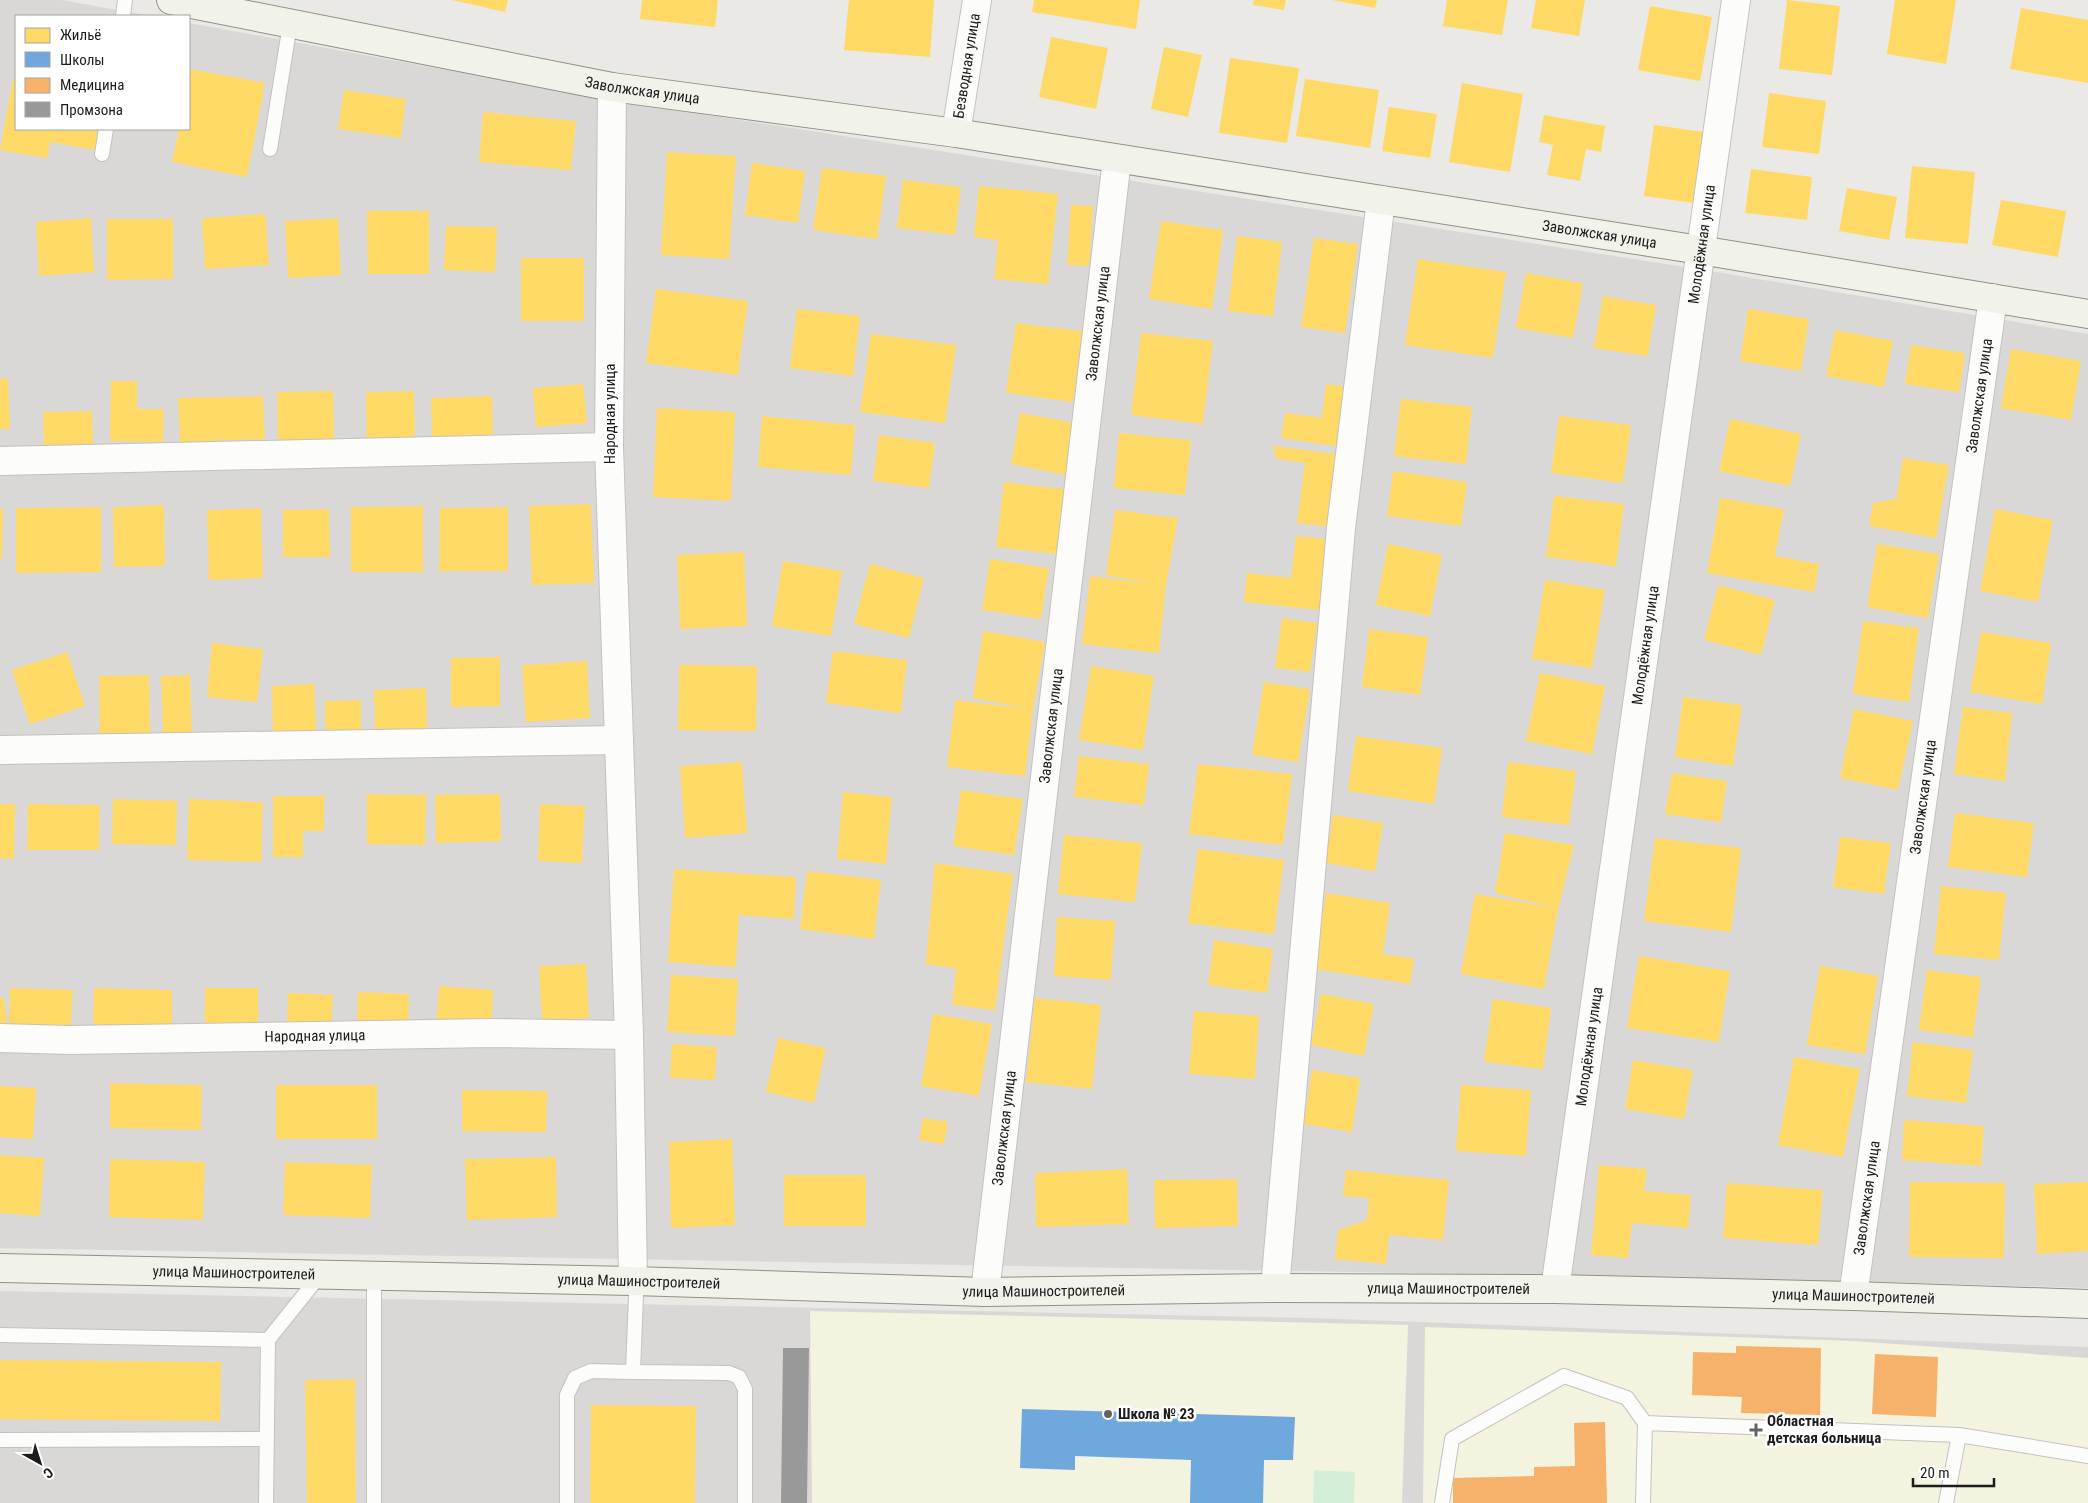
<svg xmlns="http://www.w3.org/2000/svg" width="2088" height="1503" viewBox="0 0 2088 1503" font-family="'Roboto Condensed',sans-serif">
<rect width="100%" height="100%" fill="#eae9e5"/>
<path fill="#d9d8d6" d="M 0,0 L 62,0 L 151,16 L 16,16 L 16,129 L 189,129 L 189,23 L 612,100 L 1698,269 L 2088,334 L 2088,1288 L 1855,1281 L 0,1248 Z
M 0,1291 L 1311,1318 L 2088,1347 L 2088,1503 L 0,1503 Z"/>
<path fill="#f3f3e0" d="M 810,1311 L 1408,1325 L 1402,1503 L 812,1503 Z
M 1425,1327 L 1853,1341 L 2088,1358 L 2088,1503 L 1423,1503 Z"/>
<path fill="#d3f0d6" d="M 1314,1470 L 1355,1472 L 1354,1503 L 1313,1503 Z"/>
<path fill="#ffd966" d="M 452,0 L 508,0 L 505,12 Z
M 642,0 L 718,0 L 715,27 L 640,19 Z
M 849,0 L 934,0 L 930,57 L 844,50 Z
M 1034,0 L 1140,0 L 1136,29 L 1032,12 Z
M 1254,0 L 1286,0 L 1284,10 L 1253,5 Z
M 1332,0 L 1377,0 L 1375,8 Z
M 1447,0 L 1508,0 L 1502,35 L 1443,26 Z
M 1536,0 L 1585,0 L 1579,36 L 1531,28 Z
M 1787,0 L 1840,6 L 1832,75 L 1779,69 Z
M 1895,0 L 1956,0 L 1946,64 L 1887,54 Z
M 1650,6 L 1712,17 L 1700,81 L 1638,70 Z
M 2021,8 L 2088,20 L 2088,83 L 2010,69 Z
M 1051,37 L 1108,48 L 1096,109 L 1039,97 Z
M 1164,47 L 1202,55 L 1188,117 L 1151,109 Z
M 1230,58 L 1299,68 L 1287,143 L 1219,133 Z
M 190,69 L 265,83 L 247,177 L 172,162 L 179,129 L 189,129 Z
M 13,79 L 16,80 L 16,129 L 98,129 L 95,150 L 50,142 L 47,158 L 0,150 Z
M 1305,79 L 1379,90 L 1370,148 L 1296,136 Z
M 1462,83 L 1523,94 L 1510,172 L 1449,162 Z
M 344,90 L 406,99 L 401,138 L 338,129 Z
M 1769,93 L 1826,101 L 1819,154 L 1762,147 Z
M 1389,107 L 1437,114 L 1430,158 L 1382,151 Z
M 483,112 L 576,121 L 571,170 L 479,162 Z
M 1544,115 L 1605,126 L 1601,152 L 1586,149 L 1580,181 L 1547,175 L 1553,145 L 1539,142 Z
M 1654,125 L 1704,132 L 1694,203 L 1644,196 Z
M 667,152 L 736,156 L 729,259 L 661,255 Z
M 752,163 L 805,171 L 798,223 L 745,215 Z
M 1912,166 L 1975,172 L 1968,244 L 1905,238 Z
M 822,168 L 886,176 L 877,239 L 813,230 Z
M 1751,169 L 1812,177 L 1807,220 L 1745,213 Z
M 903,180 L 961,187 L 955,235 L 897,228 Z
M 979,186 L 1058,194 L 1048,284 L 994,279 L 998,240 L 974,237 Z
M 1847,188 L 1897,197 L 1889,240 L 1839,231 Z
M 2001,200 L 2066,211 L 2058,257 L 1992,245 Z
M 1071,205 L 1093,206 L 1089,266 L 1067,265 Z
M 367,211 L 429,211 L 429,274 L 368,274 Z
M 265,214 L 269,265 L 205,269 L 202,218 Z
M 91,218 L 94,272 L 39,276 L 36,222 Z
M 338,218 L 341,275 L 288,278 L 285,221 Z
M 107,219 L 173,219 L 173,279 L 107,280 Z
M 1161,221 L 1223,230 L 1212,309 L 1149,299 Z
M 446,226 L 497,227 L 495,272 L 444,270 Z
M 1237,236 L 1282,242 L 1273,316 L 1228,311 Z
M 1314,238 L 1358,244 L 1345,333 L 1301,327 Z
M 521,258 L 584,258 L 584,321 L 521,321 Z
M 1418,259 L 1506,272 L 1493,358 L 1405,345 Z
M 1526,273 L 1583,283 L 1573,338 L 1516,328 Z
M 656,289 L 748,301 L 738,375 L 646,363 Z
M 1603,296 L 1656,305 L 1648,356 L 1594,348 Z
M 797,309 L 860,316 L 853,376 L 790,368 Z
M 1748,309 L 1809,319 L 1801,371 L 1740,361 Z
M 1016,323 L 1082,331 L 1073,402 L 1006,393 Z
M 1835,330 L 1893,341 L 1884,387 L 1826,376 Z
M 1141,333 L 1213,341 L 1203,424 L 1131,415 Z
M 871,334 L 956,345 L 945,423 L 860,412 Z
M 1911,345 L 1965,353 L 1959,392 L 1905,384 Z
M 2011,349 L 2081,361 L 2071,420 L 2001,408 Z
M 8,378 L 10,429 L 0,429 L 0,379 Z
M 111,381 L 137,381 L 137,409 L 164,409 L 163,442 L 110,441 Z
M 583,384 L 587,423 L 536,427 L 533,388 Z
M 1326,384 L 1358,388 L 1350,448 L 1281,438 L 1285,413 L 1322,418 Z
M 333,391 L 334,440 L 278,442 L 277,392 Z
M 414,391 L 415,440 L 367,441 L 366,392 Z
M 263,396 L 265,439 L 180,442 L 178,398 Z
M 492,396 L 493,436 L 432,438 L 431,398 Z
M 1401,399 L 1472,407 L 1466,464 L 1394,456 Z
M 657,408 L 735,412 L 731,501 L 653,497 Z
M 92,411 L 93,445 L 44,447 L 43,412 Z
M 1020,413 L 1076,423 L 1066,475 L 1011,464 Z
M 762,416 L 855,425 L 851,475 L 758,467 Z
M 1559,416 L 1631,425 L 1623,483 L 1551,473 Z
M 1730,419 L 1801,434 L 1790,486 L 1719,471 Z
M 1119,433 L 1191,440 L 1185,495 L 1114,488 Z
M 879,435 L 935,443 L 929,488 L 873,481 Z
M 1273,446 L 1351,456 L 1341,528 L 1297,523 L 1305,463 L 1276,459 Z
M 1903,458 L 1949,465 L 1936,538 L 1869,526 L 1873,503 L 1896,499 Z
M 1393,471 L 1467,482 L 1461,526 L 1387,516 Z
M 1004,482 L 1065,489 L 1057,554 L 996,547 Z
M 1554,496 L 1624,504 L 1616,566 L 1546,557 Z
M 1720,498 L 1784,509 L 1775,556 L 1819,564 L 1814,592 L 1707,573 Z
M 591,504 L 594,583 L 532,585 L 529,506 Z
M 164,505 L 165,566 L 114,567 L 113,507 Z
M 423,506 L 423,572 L 351,572 L 351,507 Z
M 101,507 L 101,572 L 16,573 L 16,508 Z
M 508,507 L 508,571 L 439,571 L 440,508 Z
M 261,508 L 263,578 L 209,580 L 207,510 Z
M 0,509 L 3,509 L 2,559 L 0,559 Z
M 329,509 L 330,557 L 283,557 L 283,510 Z
M 1995,509 L 2053,520 L 2038,602 L 1980,591 Z
M 1115,510 L 1178,518 L 1166,585 L 1159,653 L 1082,644 L 1090,576 L 1155,584 L 1106,575 Z
M 1296,536 L 1327,539 L 1319,610 L 1244,602 L 1247,573 L 1291,578 Z
M 1388,544 L 1442,555 L 1430,616 L 1376,605 Z
M 1877,544 L 1939,554 L 1928,618 L 1867,607 Z
M 744,552 L 747,626 L 680,629 L 677,555 Z
M 990,559 L 1049,568 L 1041,619 L 982,610 Z
M 783,561 L 842,571 L 831,636 L 772,626 Z
M 870,564 L 924,578 L 909,638 L 854,624 Z
M 1545,580 L 1605,590 L 1592,668 L 1532,659 Z
M 1718,585 L 1775,600 L 1761,655 L 1704,640 Z
M 1282,618 L 1317,623 L 1310,672 L 1275,668 Z
M 1863,621 L 1919,628 L 1909,702 L 1853,694 Z
M 1369,629 L 1428,637 L 1420,695 L 1362,687 Z
M 983,631 L 1045,642 L 1033,709 L 1025,776 L 947,767 L 955,700 L 1028,709 L 973,698 Z
M 1981,632 L 2051,643 L 2042,704 L 1970,692 Z
M 212,643 L 263,649 L 257,702 L 207,697 Z
M 833,651 L 907,660 L 901,713 L 826,703 Z
M 67,652 L 85,706 L 30,724 L 12,670 Z
M 500,657 L 500,706 L 451,707 L 451,658 Z
M 587,661 L 590,718 L 526,722 L 522,665 Z
M 679,665 L 757,666 L 756,731 L 678,730 Z
M 1091,666 L 1154,676 L 1143,750 L 1079,740 Z
M 1540,673 L 1605,686 L 1592,754 L 1526,741 Z
M 149,675 L 150,736 L 100,749 L 99,676 Z
M 190,675 L 192,735 L 163,736 L 161,676 Z
M 1264,682 L 1310,689 L 1298,762 L 1252,755 Z
M 314,684 L 316,733 L 273,734 L 272,686 Z
M 426,688 L 427,729 L 375,731 L 374,690 Z
M 1683,697 L 1742,705 L 1733,766 L 1675,757 Z
M 361,700 L 361,744 L 326,745 L 325,701 Z
M 1963,707 L 2012,713 L 2005,781 L 1954,774 Z
M 1854,709 L 1913,721 L 1898,790 L 1840,778 Z
M 1356,736 L 1442,748 L 1434,804 L 1348,791 Z
M 1079,756 L 1149,764 L 1144,805 L 1074,797 Z
M 742,762 L 747,833 L 685,838 L 680,766 Z
M 1508,762 L 1576,771 L 1569,825 L 1502,817 Z
M 1198,764 L 1292,774 L 1283,845 L 1189,834 Z
M 1672,773 L 1727,781 L 1721,822 L 1665,814 Z
M 961,790 L 1023,799 L 1014,855 L 953,846 Z
M 843,792 L 892,797 L 886,864 L 837,859 Z
M 367,794 L 426,795 L 425,845 L 367,844 Z
M 500,794 L 501,841 L 436,843 L 435,795 Z
M 273,796 L 324,796 L 324,831 L 303,831 L 303,857 L 273,857 Z
M 113,799 L 177,801 L 176,845 L 112,844 Z
M 189,799 L 263,802 L 261,862 L 187,860 Z
M 0,804 L 15,804 L 14,859 L 0,858 Z
M 28,804 L 100,805 L 99,850 L 27,850 Z
M 540,804 L 585,806 L 582,863 L 538,861 Z
M 1955,813 L 2034,823 L 2027,877 L 1948,867 Z
M 1333,815 L 1383,823 L 1375,871 L 1325,863 Z
M 1505,833 L 1574,845 L 1558,909 L 1544,989 L 1461,974 L 1475,894 L 1554,908 L 1495,893 Z
M 1064,835 L 1142,843 L 1135,902 L 1058,894 Z
M 1840,837 L 1891,843 L 1884,894 L 1833,887 Z
M 1655,838 L 1741,848 L 1731,932 L 1644,921 Z
M 1198,849 L 1284,860 L 1274,934 L 1188,923 Z
M 935,863 L 1013,874 L 995,1010 L 952,1005 L 956,968 L 926,964 Z
M 674,869 L 796,877 L 794,919 L 739,915 L 736,967 L 668,962 Z
M 807,871 L 881,880 L 874,939 L 800,929 Z
M 1941,886 L 2006,893 L 1999,960 L 1934,954 Z
M 1326,893 L 1390,903 L 1383,954 L 1414,959 L 1410,984 L 1314,969 Z
M 1057,917 L 1115,921 L 1111,980 L 1054,976 Z
M 1214,940 L 1273,949 L 1267,993 L 1208,985 Z
M 1639,956 L 1730,971 L 1719,1042 L 1627,1028 Z
M 586,964 L 589,1018 L 542,1020 L 539,966 Z
M 1820,966 L 1878,976 L 1865,1054 L 1807,1045 Z
M 1927,970 L 1981,977 L 1973,1037 L 1919,1030 Z
M 671,975 L 738,979 L 735,1036 L 667,1032 Z
M 439,986 L 493,990 L 491,1033 L 436,1030 Z
M 10,988 L 73,990 L 70,1040 L 8,1037 Z
M 94,988 L 172,990 L 172,1028 L 93,1026 Z
M 205,988 L 258,988 L 258,1025 L 205,1026 Z
M 358,992 L 409,994 L 408,1027 L 357,1025 Z
M 288,993 L 333,995 L 331,1028 L 287,1026 Z
M 1321,994 L 1374,1004 L 1364,1056 L 1311,1045 Z
M 0,998 L 4,998 L 8,1037 L 0,1038 Z
M 1035,998 L 1101,1005 L 1092,1089 L 1026,1082 Z
M 1493,999 L 1551,1008 L 1543,1069 L 1484,1062 Z
M 1194,1011 L 1259,1016 L 1255,1079 L 1189,1074 Z
M 933,1014 L 992,1024 L 979,1096 L 921,1086 Z
M 778,1038 L 826,1048 L 814,1103 L 766,1092 Z
M 1913,1042 L 1973,1050 L 1966,1103 L 1907,1096 Z
M 672,1044 L 717,1047 L 715,1080 L 670,1078 Z
M 1794,1057 L 1860,1069 L 1843,1157 L 1778,1145 Z
M 1633,1060 L 1693,1070 L 1684,1119 L 1625,1109 Z
M 1312,1070 L 1360,1078 L 1352,1132 L 1304,1124 Z
M 110,1083 L 202,1085 L 201,1130 L 110,1128 Z
M 276,1085 L 377,1085 L 377,1139 L 276,1139 Z
M 1461,1085 L 1531,1090 L 1526,1156 L 1456,1151 Z
M 0,1086 L 36,1088 L 33,1139 L 0,1137 Z
M 462,1090 L 547,1091 L 546,1132 L 462,1131 Z
M 923,1118 L 948,1122 L 944,1144 L 919,1140 Z
M 1904,1120 L 1984,1126 L 1981,1166 L 1902,1160 Z
M 732,1139 L 735,1225 L 671,1228 L 669,1142 Z
M 0,1155 L 44,1158 L 40,1216 L 0,1213 Z
M 556,1157 L 557,1217 L 467,1220 L 465,1159 Z
M 110,1159 L 205,1162 L 203,1220 L 109,1217 Z
M 285,1162 L 372,1165 L 370,1218 L 283,1215 Z
M 1599,1165 L 1647,1169 L 1644,1191 L 1691,1195 L 1688,1228 L 1632,1223 L 1628,1258 L 1591,1255 Z
M 1127,1169 L 1129,1224 L 1036,1227 L 1035,1173 Z
M 1346,1170 L 1449,1180 L 1443,1240 L 1389,1235 L 1386,1264 L 1335,1259 L 1338,1230 L 1367,1220 L 1369,1198 L 1343,1196 Z
M 784,1175 L 866,1175 L 866,1226 L 784,1226 Z
M 1237,1179 L 1238,1226 L 1155,1228 L 1154,1180 Z
M 1910,1182 L 2005,1183 L 2004,1258 L 1909,1257 Z
M 2088,1182 L 2088,1251 L 2037,1254 L 2034,1184 Z
M 1727,1183 L 1823,1190 L 1818,1245 L 1723,1238 Z
M 0,1360 L 221,1362 L 220,1421 L 0,1419 Z
M 355,1379 L 356,1503 L 307,1503 L 305,1380 Z
M 591,1405 L 696,1406 L 695,1503 L 590,1503 Z"/>
<path fill="#6fa8dc" d="M 1022,1409 L 1295,1417 L 1293,1460 L 1264,1460 L 1263,1503 L 1190,1503 L 1191,1460 L 1075,1456 L 1075,1470 L 1020,1468 Z"/>
<path fill="#f6b26b" d="M 1736,1346 L 1821,1348 L 1820,1415 L 1741,1413 L 1742,1397 L 1692,1395 L 1693,1352 L 1736,1353 Z
M 1875,1354 L 1938,1357 L 1936,1417 L 1872,1414 Z
M 1605,1422 L 1607,1503 L 1453,1503 L 1453,1478 L 1534,1476 L 1534,1467 L 1575,1466 L 1574,1423 Z"/>
<path fill="#999" d="M 783,1348 L 809,1348 L 807,1503 L 781,1503 Z"/>
<g fill="none" stroke-linecap="round" stroke-linejoin="round">
<g stroke="#c3c2c1" stroke-width="16">
<path id="lane" d="M 123,16 L 125,0
M 270,149 L 290,24
M 102,154 L 106,129
M 633,1281 L 636,1295 L 633,1372 L 729,1373 L 739,1377 L 745,1389 L 745,1503
M 0,1335 L 268,1340 L 320,1275
M 0,1440 L 267,1439
M 266,1503 L 268,1340
M 374,1503 L 374,1276
M 567,1503 L 567,1395 L 575,1378 L 591,1371 L 633,1372
M 1442,1503 L 1452,1439 L 1564,1376 L 1627,1398 L 1645,1423 L 1959,1435 L 2088,1456
M 1643,1503 L 1645,1423
M 1946,1503 L 1959,1435"/>
</g>
<g stroke="#c3c2c1" stroke-width="30">
<g id="street">
<path d="M 612,87 L 609,447 L 629,1035 L 633,1281"/>
<path id="s1" d="M 956,133 L 977,0"/>
<path d="M 0,461 L 609,447"/>
<path d="M 0,750 L 619,740"/>
<path id="s2" d="M 0,1038 L 70,1040 L 491,1033 L 629,1035"/>
<path d="M 1275,1288 L 1341,528 L 1381,200"/>
<path id="s3" d="M 1555,1289 L 1736,0"/>
<path id="s4" d="M 985,1292 L 1117,159"/>
<path id="s5" d="M 1853,1296 L 1993,298"/>
</g>
</g>
<g stroke="#90927f" stroke-width="30">
<g id="secondary">
<path id="s6" d="M 171,0 L 612,87 L 956,133 L 1700,250 L 2088,314"/>
<path id="s7" d="M 0,1268 L 633,1281 L 985,1292 L 1275,1288 L 1555,1289 L 1853,1296 L 2088,1304"/>
</g>
</g>
<use href="#lane" stroke="#fcfcfb" stroke-width="14"/>
<use href="#street" stroke="#fcfcfb" stroke-width="28"/>
<use href="#secondary" stroke="#f1f2ea" stroke-width="28"/>
</g>
<g fill="#646462" stroke="#fff" stroke-width="2">
<circle cx="1108" cy="1414" r="5"/>
<path d="M1753.5 1422.5h5v5h5v5h-5v5h-5v-5h-5v-5h5z"/>
</g>
<g text-anchor="middle" dominant-baseline="central" stroke-width="5" stroke-linejoin="round" paint-order="stroke">
<g font-size="15" fill="#1c1c1c" stroke="#fff">
<text stroke="none"><textPath href="#s1" startOffset="68">Безводная улица</textPath></text>
<text stroke="none"><textPath href="#s6" startOffset="480">Заволжская улица</textPath></text>
<text stroke="none"><textPath href="#s6" startOffset="1448">Заволжская улица</textPath></text>
<text stroke="none"><textPath href="#s3" startOffset="1055">Молодёжная улица</textPath></text>
<text stroke="none"><textPath href="#s4" startOffset="975">Заволжская улица</textPath></text>
<text stroke="none"><textPath href="#s5" startOffset="909">Заволжская улица</textPath></text>
<text transform="translate(610 414) rotate(-90)">Народная улица</text>
<text stroke="none"><textPath href="#s3" startOffset="650">Молодёжная улица</textPath></text>
<text stroke="none"><textPath href="#s4" startOffset="570">Заволжская улица</textPath></text>
<text stroke="none"><textPath href="#s5" startOffset="504">Заволжская улица</textPath></text>
<text stroke="none"><textPath href="#s2" startOffset="315">Народная улица</textPath></text>
<text stroke="none"><textPath href="#s3" startOffset="245">Молодёжная улица</textPath></text>
<text stroke="none"><textPath href="#s4" startOffset="165">Заволжская улица</textPath></text>
<text stroke="none"><textPath href="#s5" startOffset="99">Заволжская улица</textPath></text>
<text stroke="none"><textPath href="#s7" startOffset="234">улица Машиностроителей</textPath></text>
<text stroke="none"><textPath href="#s7" startOffset="639">улица Машиностроителей</textPath></text>
<text stroke="none"><textPath href="#s7" startOffset="1449">улица Машиностроителей</textPath></text>
<text stroke="none"><textPath href="#s7" startOffset="1044">улица Машиностроителей</textPath></text>
<text stroke="none"><textPath href="#s7" startOffset="1854">улица Машиностроителей</textPath></text>
</g>
<g font-size="15" font-weight="bold" fill="#1c1c1c" stroke="#fff" text-anchor="start">
<text x="1118" y="1414">Школа № 23</text>
<text x="1767" y="1421">Областная<tspan x="1767" dy="17">детская больница</tspan></text>
</g>
</g>
<rect x="15" y="15" width="175" height="115" fill="#ffffff" stroke="#a4a4a4"/>
<rect x="25" y="28" width="25" height="15" fill="#ffd966" stroke="#a4a4a4"/>
<text x="60" y="40" font-size="15" fill="#1c1c1c">Жильё</text>
<rect x="25" y="52" width="25" height="15" fill="#6fa8dc" stroke="#a4a4a4"/>
<text x="60" y="65" font-size="15" fill="#1c1c1c">Школы</text>
<rect x="25" y="78" width="25" height="15" fill="#f6b26b" stroke="#a4a4a4"/>
<text x="60" y="90" font-size="15" fill="#1c1c1c">Медицина</text>
<rect x="25" y="102" width="25" height="15" fill="#999999" stroke="#a4a4a4"/>
<text x="60" y="115" font-size="15" fill="#1c1c1c">Промзона</text>
<g transform="translate(40 1463) rotate(141)" stroke="#ffffff" stroke-width="4" paint-order="stroke">
<path d="M0-4L9 19L0 12L-9 19Z" fill="#1c1c1c"/>
<text y="-8" font-size="14" font-weight="bold" text-anchor="middle" fill="#1c1c1c">С</text>
</g>
<path d="M1913 1478v8h81v-8" fill="none" stroke="#1c1c1c" stroke-width="2.5"/>
<text x="1920" y="1478" font-size="15" fill="#1c1c1c" stroke="#ffffff" stroke-width="4" paint-order="stroke">20 m</text>
</svg>
